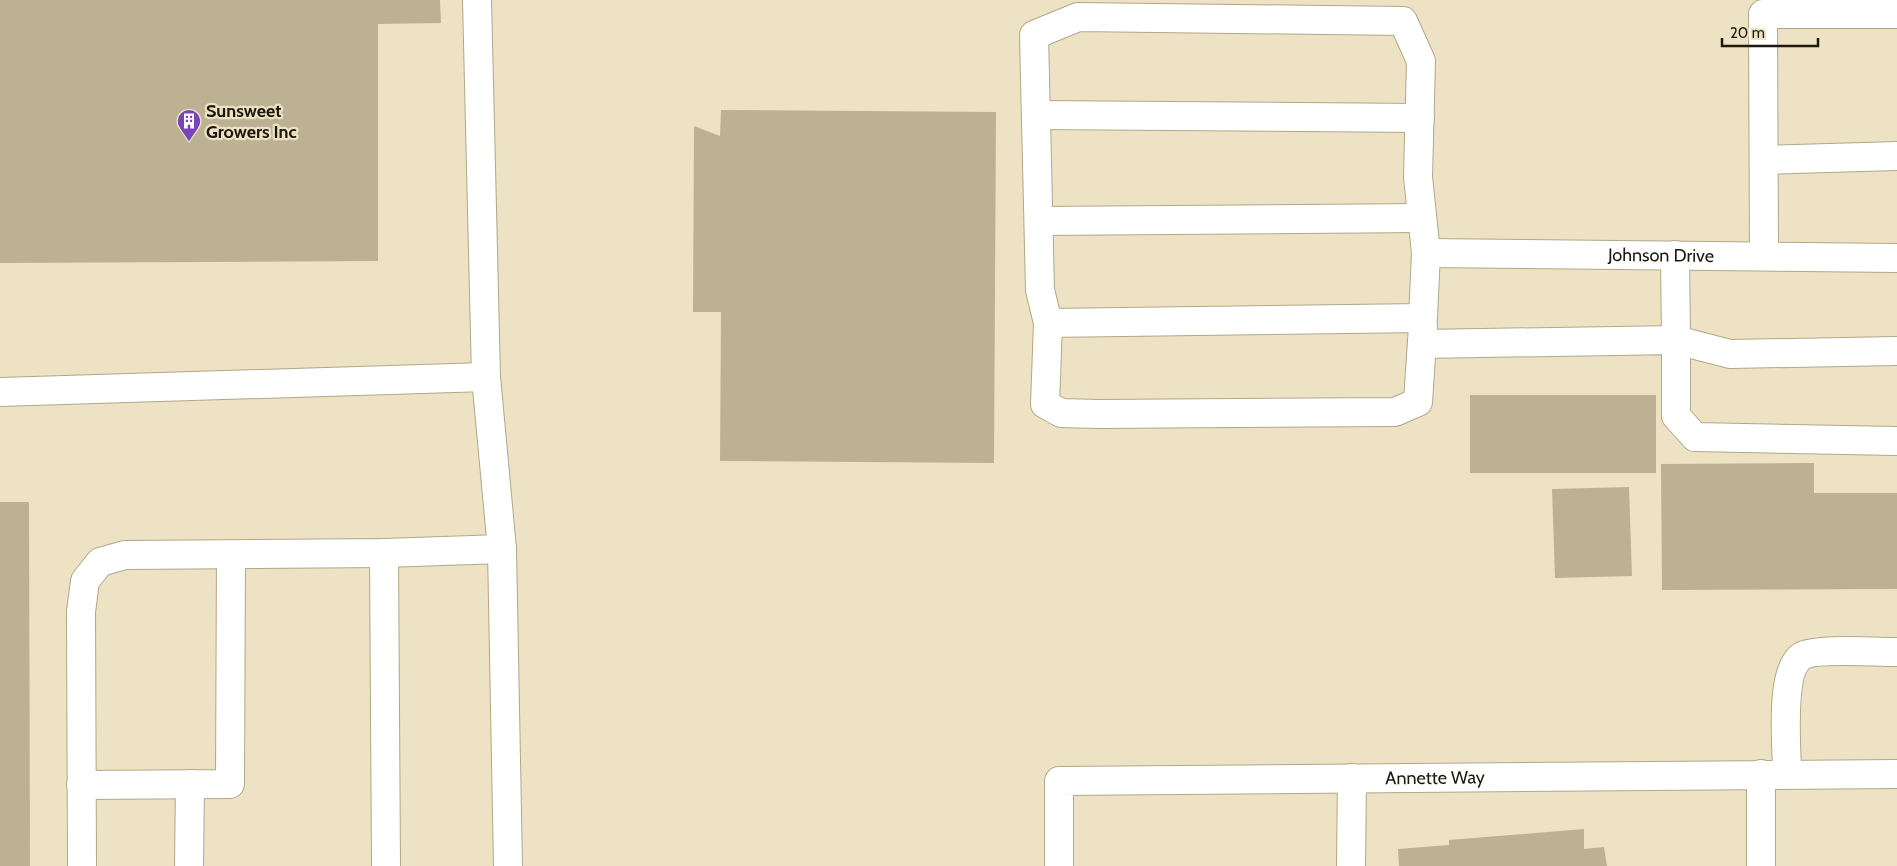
<svg xmlns="http://www.w3.org/2000/svg" width="1897" height="866" viewBox="0 0 1897 866" font-family="Cabin,sans-serif">
<rect width="100%" height="100%" fill="#ede2c3"/>
<path fill="#bcb193" d="M 0,0 L 440,0 L 441,23 L 378,24 L 378,261 L 0,263 Z
M 721,110 L 996,112 L 994,463 L 720,461 L 721,312 L 693,312 L 694,126 L 720,136 Z
M 1470,395 L 1656,395 L 1656,473 L 1470,473 Z
M 1814,463 L 1814,493 L 1897,493 L 1897,589 L 1662,590 L 1661,464 Z
M 1629,487 L 1632,576 L 1555,578 L 1552,489 Z
M 0,502 L 29,502 L 30,866 L 0,866 Z
M 1584,829 L 1584,849 L 1604,847 L 1607,866 L 1399,866 L 1398,849 L 1449,845 L 1449,840 Z"/>
<g fill="none" stroke-linecap="round" stroke-linejoin="round">
<g stroke="#b1a789" stroke-width="30">
<g id="minor">
<path d="M 477,0 L 486,377"/>
<path d="M 1078,17 L 1403,21 L 1421,61 L 1418,177 L 1426,253 L 1423,318 L 1048,323 L 1040,290 L 1034,35 Z"/>
<path d="M 1036,115 L 1420,118"/>
<path d="M 1764,160 L 1897,156"/>
<path d="M 1039,221 L 1422,218"/>
<path id="s1" d="M 1426,253 L 1897,258"/>
<path d="M 1675,255 L 1676,340 L 1730,354 L 1897,351"/>
<path d="M 1764,256 L 1763,14 L 1897,14"/>
<path d="M 1048,323 L 1045,404 L 1061,413 L 1098,414 L 1395,412 L 1418,402 L 1423,326"/>
<path d="M 1422,344 L 1676,340 L 1676,416 L 1695,437 L 1897,441"/>
<path d="M 0,392 L 486,377 L 502,549 L 508,866"/>
<path d="M 384,553 L 386,866"/>
<path d="M 1761,774 L 1761,866"/>
<path d="M 1787,774 C 1787,748 1779,670 1802,656 C 1814,648 1879,652 1897,652"/>
<path d="M 81,785 L 230,784 L 231,555"/>
<path d="M 82,866 L 81,612 L 85,581 L 100,562 L 125,555 L 384,553 L 502,549"/>
<path d="M 189,866 L 190,784"/>
<path id="s2" d="M 1059,866 L 1059,781 L 1897,774"/>
<path d="M 1351,866 L 1352,778"/>
</g>
</g>
<use href="#minor" stroke="#fff" stroke-width="28"/>
</g>
<defs>
<g id="building-pin" transform="scale(1.25)"><path d="M0 17L-7.5 6A9.5 9.5 0 1 1 7.5 6Z" fill="#7944bb" stroke="#ede2c3"/><path d="M-4-6H4V6H1V3H-1V6H-4ZM-2.5-4.3h1.7v1.8h-1.7ZM.8-4.3h1.7v1.8H.8ZM-2.5-1h1.7V.8h-1.7ZM.8-1h1.7V.8H.8Z" fill="#fff"/></g>
</defs>
<g fill-rule="evenodd">
<use href="#building-pin" x="189" y="121"/>
</g>
<g text-anchor="middle" dominant-baseline="central" stroke-width="4.5" stroke-linejoin="round" paint-order="stroke">
<g font-size="18" font-weight="bold" fill="#1c180d" stroke="#ede2c3" text-anchor="start">
<text x="206" y="111">Sunsweet<tspan x="206" dy="21">Growers Inc</tspan></text>
</g>
<g font-size="18" fill="#1c180d" stroke="#ede2c3">
<text stroke="none"><textPath href="#s1" startOffset="235">Johnson Drive</textPath></text>
<text stroke="none"><textPath href="#s2" startOffset="461">Annette Way</textPath></text>
</g>
</g>
<path d="M1722 38v8h96v-8" fill="none" stroke="#1c180d" stroke-width="2.5"/>
<text x="1730" y="38" font-size="15" fill="#1c180d" stroke="#ede2c3" stroke-width="4" paint-order="stroke">20 m</text>
</svg>
